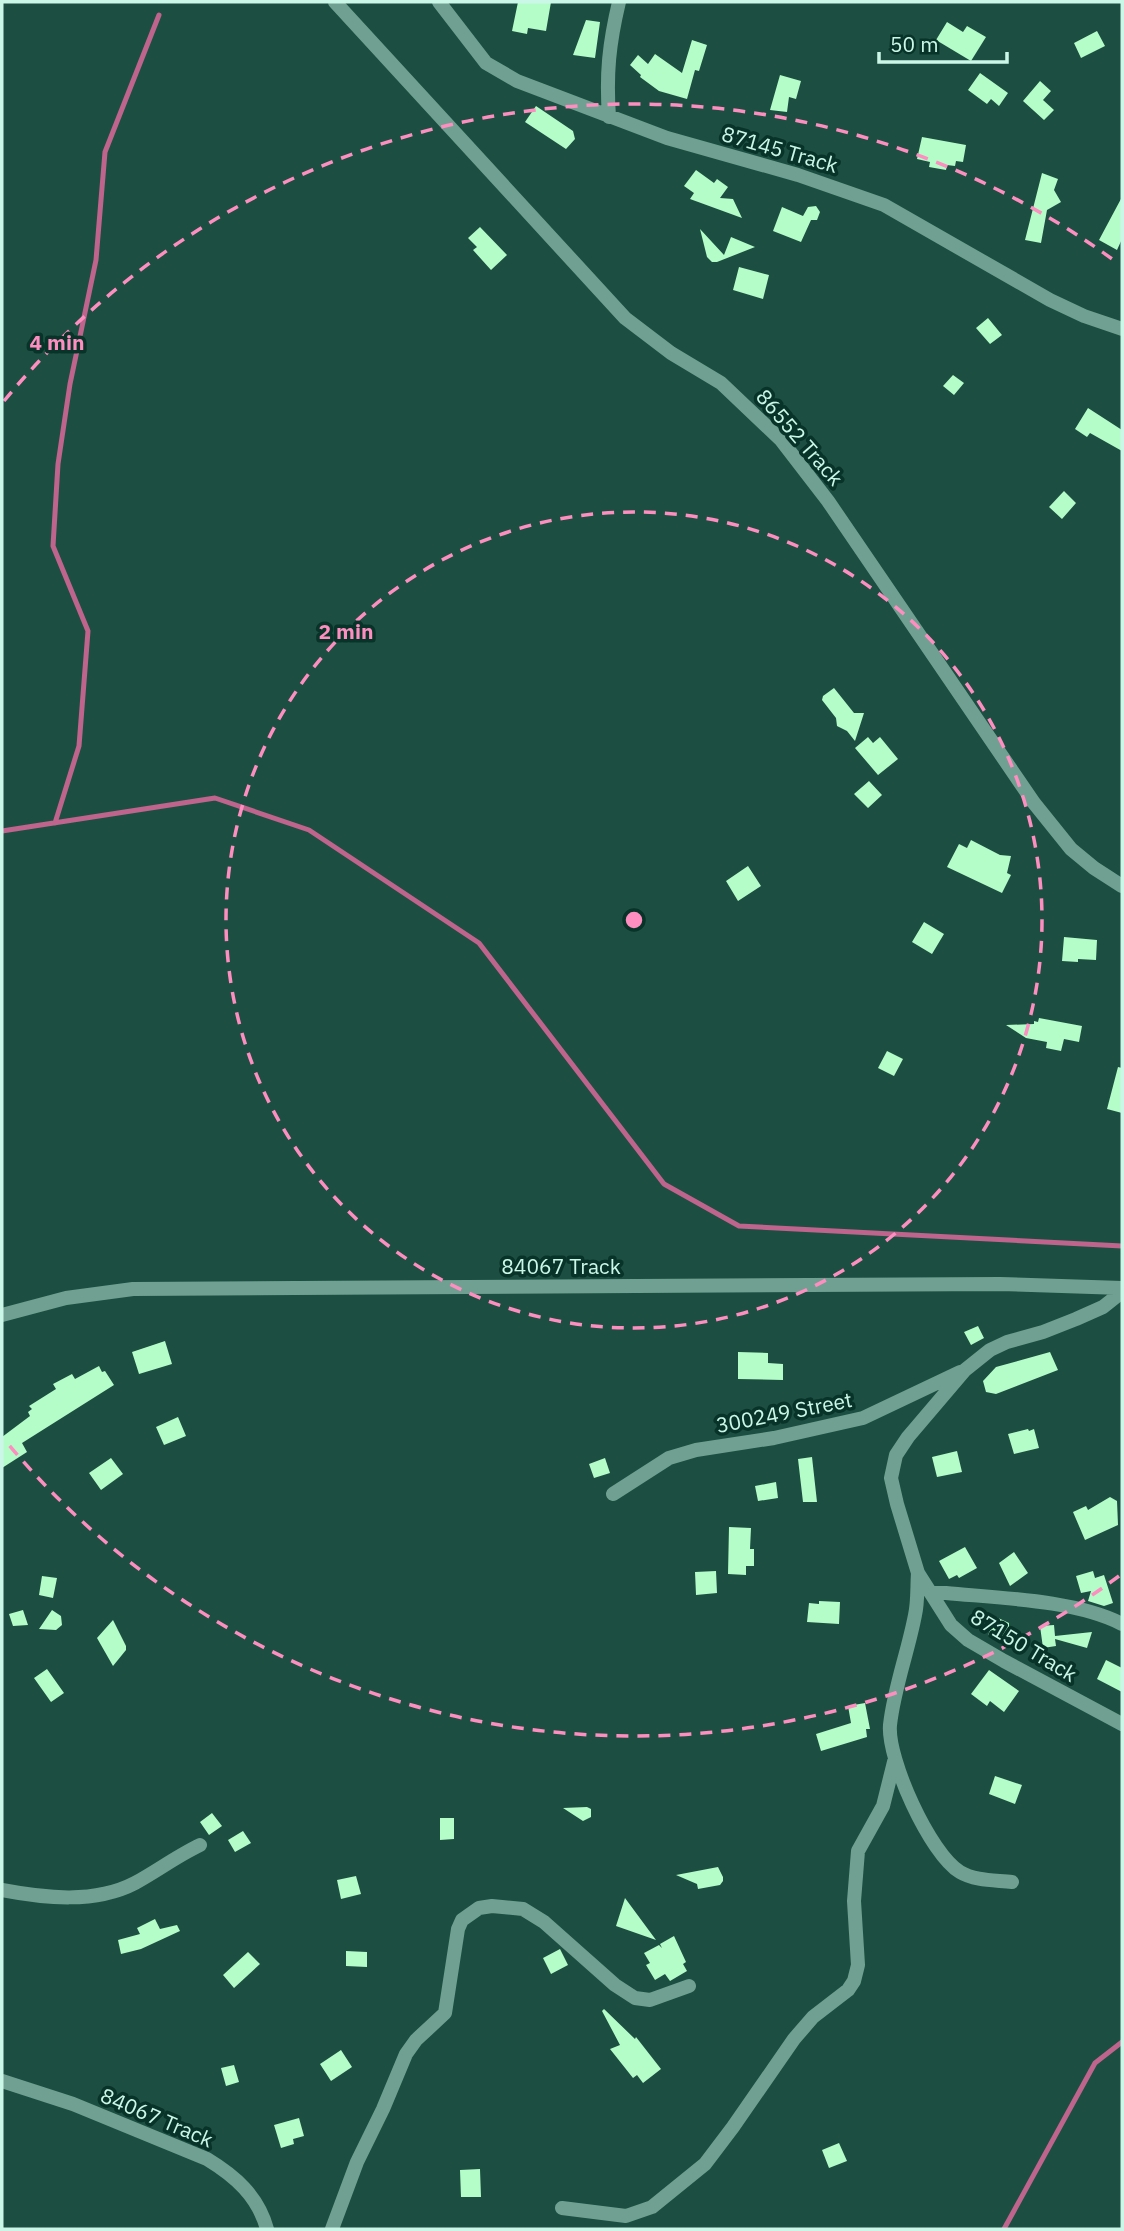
<svg xmlns="http://www.w3.org/2000/svg" width="1124" height="2231" viewBox="0 0 1124 2231" font-family="'IBM Plex Sans',sans-serif">
<rect width="100%" height="100%" fill="#1c4f42"/>
<g fill="none" stroke-linecap="round" stroke-linejoin="round">
<path stroke="#bf648d" stroke-width="5" d="M 55,823 L 79,746 L 88,631 L 53,546 L 58,464 L 70,384 L 96,260 L 105,152 L 159,15
M 2,831 L 215,798 L 309,830 L 479,943 L 664,1184 L 739,1226 L 1122,1246
M 1004,2229 L 1095,2063 L 1122,2042"/>
</g>
<path fill="#b4fdc9" d="M 518,2 L 551,2 L 546,31 L 528,28 L 527,34 L 512,31 Z
M 586,20 L 600,22 L 595,58 L 573,55 Z
M 947,22 L 963,32 L 967,26 L 986,37 L 971,61 L 936,40 Z
M 1097,31 L 1105,46 L 1081,58 L 1074,43 Z
M 692,40 L 707,45 L 699,71 L 695,70 L 687,99 L 659,91 L 640,77 L 641,75 L 630,65 L 638,55 L 648,64 L 655,54 L 682,73 Z
M 980,73 L 1008,93 L 999,106 L 991,99 L 987,104 L 968,90 Z
M 780,75 L 801,81 L 796,99 L 789,97 L 787,112 L 770,110 Z
M 1040,81 L 1051,91 L 1043,100 L 1054,110 L 1044,120 L 1023,101 Z
M 536,106 L 573,131 L 575,139 L 566,149 L 525,122 Z
M 922,137 L 966,145 L 963,162 L 956,161 L 955,166 L 947,165 L 946,170 L 929,167 L 930,162 L 917,159 Z
M 696,170 L 714,183 L 717,179 L 728,187 L 720,198 L 733,199 L 742,218 L 690,199 L 694,193 L 684,186 Z
M 1042,173 L 1058,179 L 1054,190 L 1061,202 L 1047,210 L 1041,243 L 1025,240 Z
M 1122,197 L 1122,239 L 1117,250 L 1099,240 Z
M 816,206 L 820,212 L 817,220 L 811,220 L 801,242 L 773,231 L 782,207 L 803,216 L 808,207 Z
M 480,227 L 507,255 L 491,270 L 473,250 L 477,247 L 468,238 Z
M 700,229 L 724,255 L 731,237 L 755,247 L 717,262 L 712,262 L 707,257 Z
M 739,267 L 769,275 L 763,299 L 733,290 Z
M 988,318 L 1002,335 L 990,344 L 976,328 Z
M 953,375 L 964,383 L 954,395 L 943,386 Z
M 1088,408 L 1122,430 L 1122,451 L 1090,433 L 1087,437 L 1075,429 Z
M 1064,491 L 1076,503 L 1062,519 L 1049,507 Z
M 834,688 L 854,713 L 864,713 L 855,741 L 847,731 L 837,726 L 836,718 L 822,700 L 823,696 Z
M 868,737 L 873,743 L 880,737 L 898,759 L 878,775 L 855,748 Z
M 869,781 L 882,795 L 868,808 L 854,794 Z
M 971,840 L 1000,855 L 1011,856 L 1007,873 L 1011,875 L 1002,893 L 947,867 L 959,844 L 967,848 Z
M 748,866 L 761,886 L 738,901 L 726,881 Z
M 924,922 L 944,934 L 932,954 L 912,942 Z
M 1064,937 L 1097,940 L 1096,960 L 1078,959 L 1078,962 L 1062,961 Z
M 1039,1018 L 1082,1026 L 1079,1042 L 1064,1039 L 1061,1051 L 1046,1048 L 1047,1042 L 1026,1038 L 1006,1025 L 1034,1024 L 1034,1021 L 1038,1022 Z
M 887,1051 L 903,1059 L 894,1076 L 878,1068 Z
M 1118,1067 L 1122,1068 L 1122,1113 L 1107,1109 Z
M 978,1326 L 984,1338 L 971,1345 L 964,1332 Z
M 165,1341 L 172,1364 L 139,1374 L 132,1352 Z
M 738,1352 L 768,1353 L 768,1363 L 783,1364 L 783,1380 L 738,1379 Z
M 1050,1352 L 1058,1370 L 996,1394 L 986,1392 L 983,1381 L 996,1367 Z
M 99,1366 L 102,1372 L 105,1371 L 114,1385 L 22,1443 L 27,1452 L 2,1468 L 2,1437 L 30,1416 L 28,1412 L 32,1409 L 29,1406 L 56,1389 L 53,1384 L 72,1374 L 75,1379 Z
M 178,1417 L 186,1436 L 164,1445 L 156,1427 Z
M 1028,1429 L 1029,1431 L 1034,1429 L 1039,1448 L 1014,1454 L 1008,1434 Z
M 957,1451 L 962,1472 L 937,1477 L 932,1457 Z
M 812,1457 L 817,1502 L 803,1502 L 798,1459 Z
M 111,1458 L 123,1474 L 101,1490 L 89,1473 Z
M 605,1458 L 610,1473 L 594,1478 L 589,1464 Z
M 776,1482 L 778,1498 L 758,1501 L 755,1486 Z
M 1110,1497 L 1117,1501 L 1118,1525 L 1085,1540 L 1073,1512 L 1086,1506 L 1088,1510 Z
M 729,1527 L 751,1528 L 750,1549 L 754,1549 L 754,1566 L 746,1566 L 746,1575 L 728,1574 Z
M 965,1547 L 977,1568 L 959,1578 L 957,1575 L 949,1579 L 939,1561 Z
M 1014,1552 L 1028,1573 L 1010,1586 L 999,1563 Z
M 716,1571 L 717,1593 L 696,1595 L 695,1572 Z
M 1093,1571 L 1095,1578 L 1104,1575 L 1113,1603 L 1104,1606 L 1088,1601 L 1091,1591 L 1081,1593 L 1076,1576 Z
M 42,1576 L 57,1578 L 53,1598 L 39,1595 Z
M 819,1601 L 840,1602 L 839,1624 L 807,1622 L 809,1603 L 819,1604 Z
M 23,1610 L 28,1625 L 13,1626 L 9,1614 Z
M 52,1610 L 61,1616 L 62,1625 L 56,1630 L 39,1629 Z
M 996,1617 L 1009,1623 L 1009,1629 L 1003,1642 L 988,1635 Z
M 113,1620 L 126,1646 L 126,1650 L 113,1666 L 97,1638 Z
M 1054,1625 L 1055,1636 L 1092,1632 L 1087,1648 L 1055,1639 L 1056,1646 L 1043,1648 L 1040,1626 Z
M 1106,1660 L 1122,1668 L 1122,1692 L 1097,1679 Z
M 47,1669 L 64,1693 L 51,1702 L 34,1678 Z
M 989,1670 L 1019,1691 L 1004,1712 L 990,1701 L 987,1706 L 971,1694 Z
M 865,1703 L 870,1729 L 866,1729 L 867,1737 L 821,1751 L 816,1734 L 851,1723 L 848,1706 Z
M 995,1776 L 1022,1785 L 1015,1804 L 989,1794 Z
M 587,1807 L 591,1809 L 591,1817 L 583,1821 L 563,1808 Z
M 212,1813 L 222,1826 L 209,1835 L 200,1822 Z
M 440,1818 L 454,1818 L 454,1839 L 440,1840 Z
M 243,1831 L 251,1843 L 235,1852 L 228,1840 Z
M 718,1867 L 723,1877 L 723,1881 L 720,1885 L 698,1889 L 697,1884 L 676,1875 Z
M 356,1876 L 361,1894 L 341,1899 L 337,1880 Z
M 625,1898 L 656,1940 L 616,1926 Z
M 155,1919 L 160,1929 L 177,1925 L 180,1931 L 141,1949 L 121,1954 L 118,1940 L 140,1934 L 137,1928 Z
M 674,1936 L 686,1962 L 683,1964 L 687,1971 L 670,1981 L 665,1974 L 655,1980 L 646,1965 L 650,1963 L 644,1953 L 659,1945 L 662,1948 L 660,1944 Z
M 560,1949 L 568,1965 L 551,1974 L 543,1958 Z
M 346,1951 L 367,1952 L 367,1967 L 346,1966 Z
M 248,1952 L 260,1964 L 234,1988 L 223,1975 Z
M 604,2009 L 635,2039 L 636,2037 L 661,2069 L 643,2083 L 637,2075 L 633,2078 L 610,2049 L 620,2045 L 602,2011 Z
M 341,2050 L 352,2067 L 331,2081 L 320,2064 Z
M 234,2065 L 239,2082 L 226,2086 L 221,2068 Z
M 299,2118 L 304,2136 L 293,2139 L 294,2144 L 281,2148 L 274,2125 Z
M 839,2143 L 847,2161 L 829,2168 L 822,2150 Z
M 480,2169 L 481,2197 L 461,2197 L 460,2170 Z"/>
<g fill="none" stroke-linecap="round" stroke-linejoin="round">
<path stroke="#70a091" stroke-width="14" d="M 335,2 L 625,318 L 671,353 L 721,383 L 781,440 L 828,501 L 1034,803 L 1071,849 L 1094,868 L 1122,886
M 439,2 L 486,63 L 517,81 L 667,138 L 798,175 L 884,205 L 1050,300 L 1084,316 L 1122,329
M 609,117 C 606,74 609,44 619,2
M 1122,1292 L 1103,1307 L 1076,1319 L 1043,1332 L 1007,1342 L 990,1350 L 965,1370 L 908,1437 L 896,1455 L 891,1478 L 897,1504 L 918,1573 L 951,1625 L 968,1640 L 1004,1661 L 1122,1724
M 2,1315 L 66,1298 L 133,1289 L 1000,1284 L 1122,1288
M 613,1494 L 669,1458 L 696,1450 L 774,1438 L 863,1418 L 960,1372
M 918,1573 C 917,1587 918,1602 915,1615 C 908,1652 894,1688 890,1725 C 887,1759 930,1854 960,1872 C 975,1881 995,1880 1012,1882
M 932,1593 L 946,1593 C 999,1598 1076,1600 1122,1624
M 2,1890 C 44,1898 95,1904 135,1883 C 157,1871 177,1856 200,1845
M 2,2081 L 73,2104 L 207,2159 C 235,2176 258,2196 267,2229
M 562,2208 L 626,2216 L 652,2207 L 705,2164 L 733,2127 L 794,2039 L 813,2017 L 848,1990 L 854,1981 L 858,1965 L 854,1901 L 858,1851 L 883,1806 L 895,1758
M 332,2229 L 357,2162 L 383,2109 L 406,2054 L 416,2040 L 445,2013 L 458,1929 L 462,1920 L 479,1908 L 492,1906 L 523,1909 L 544,1922 L 615,1985 L 635,1998 L 650,2000 L 689,1986"/>
</g>
<g fill="none" stroke="#fd8ebf" stroke-width="3.5" stroke-dasharray="12 9">
<circle cx="634" cy="920" r="408"/>
<path d="M1119 1576A816 816 0 0 1 4 1439M4 401A816 816 0 0 1 1119 264"/>
</g>
<g text-anchor="middle" dominant-baseline="central" stroke-width="7" stroke-linejoin="round" paint-order="stroke">
<g font-size="21" fill="#cbf7e8" stroke="#083329">
<text transform="translate(780 149) rotate(16)">87145 Track</text>
<text transform="translate(800 437) rotate(49)">86552 Track</text>
<text x="561" y="1266">84067 Track</text>
<text transform="translate(784 1412) rotate(-11)">300249 Street</text>
<text transform="translate(1024 1645) rotate(31)">87150 Track</text>
<text transform="translate(157 2117) rotate(23)">84067 Track</text>
</g>
</g>
<circle cx="634" cy="920" r="10" fill="#fd8ebf" stroke="#083329" stroke-width="3.5"/>
<g font-size="21" text-anchor="middle" font-weight="bold" fill="#fd8ebf" stroke="#083329" stroke-width="7" stroke-linejoin="round" paint-order="stroke">
<text x="57" y="350">4 min</text>
<text x="346" y="639">2 min</text>
</g>
<rect width="1124" height="2231" fill="none" stroke="#cbf7e8" stroke-width="7"/>
<path d="M879 52v10h128v-10" fill="none" stroke="#cbf7e8" stroke-width="3.5"/>
<text x="890" y="52" font-size="21" fill="#cbf7e8" stroke="#083329" stroke-width="5" paint-order="stroke">50 m</text>
</svg>
